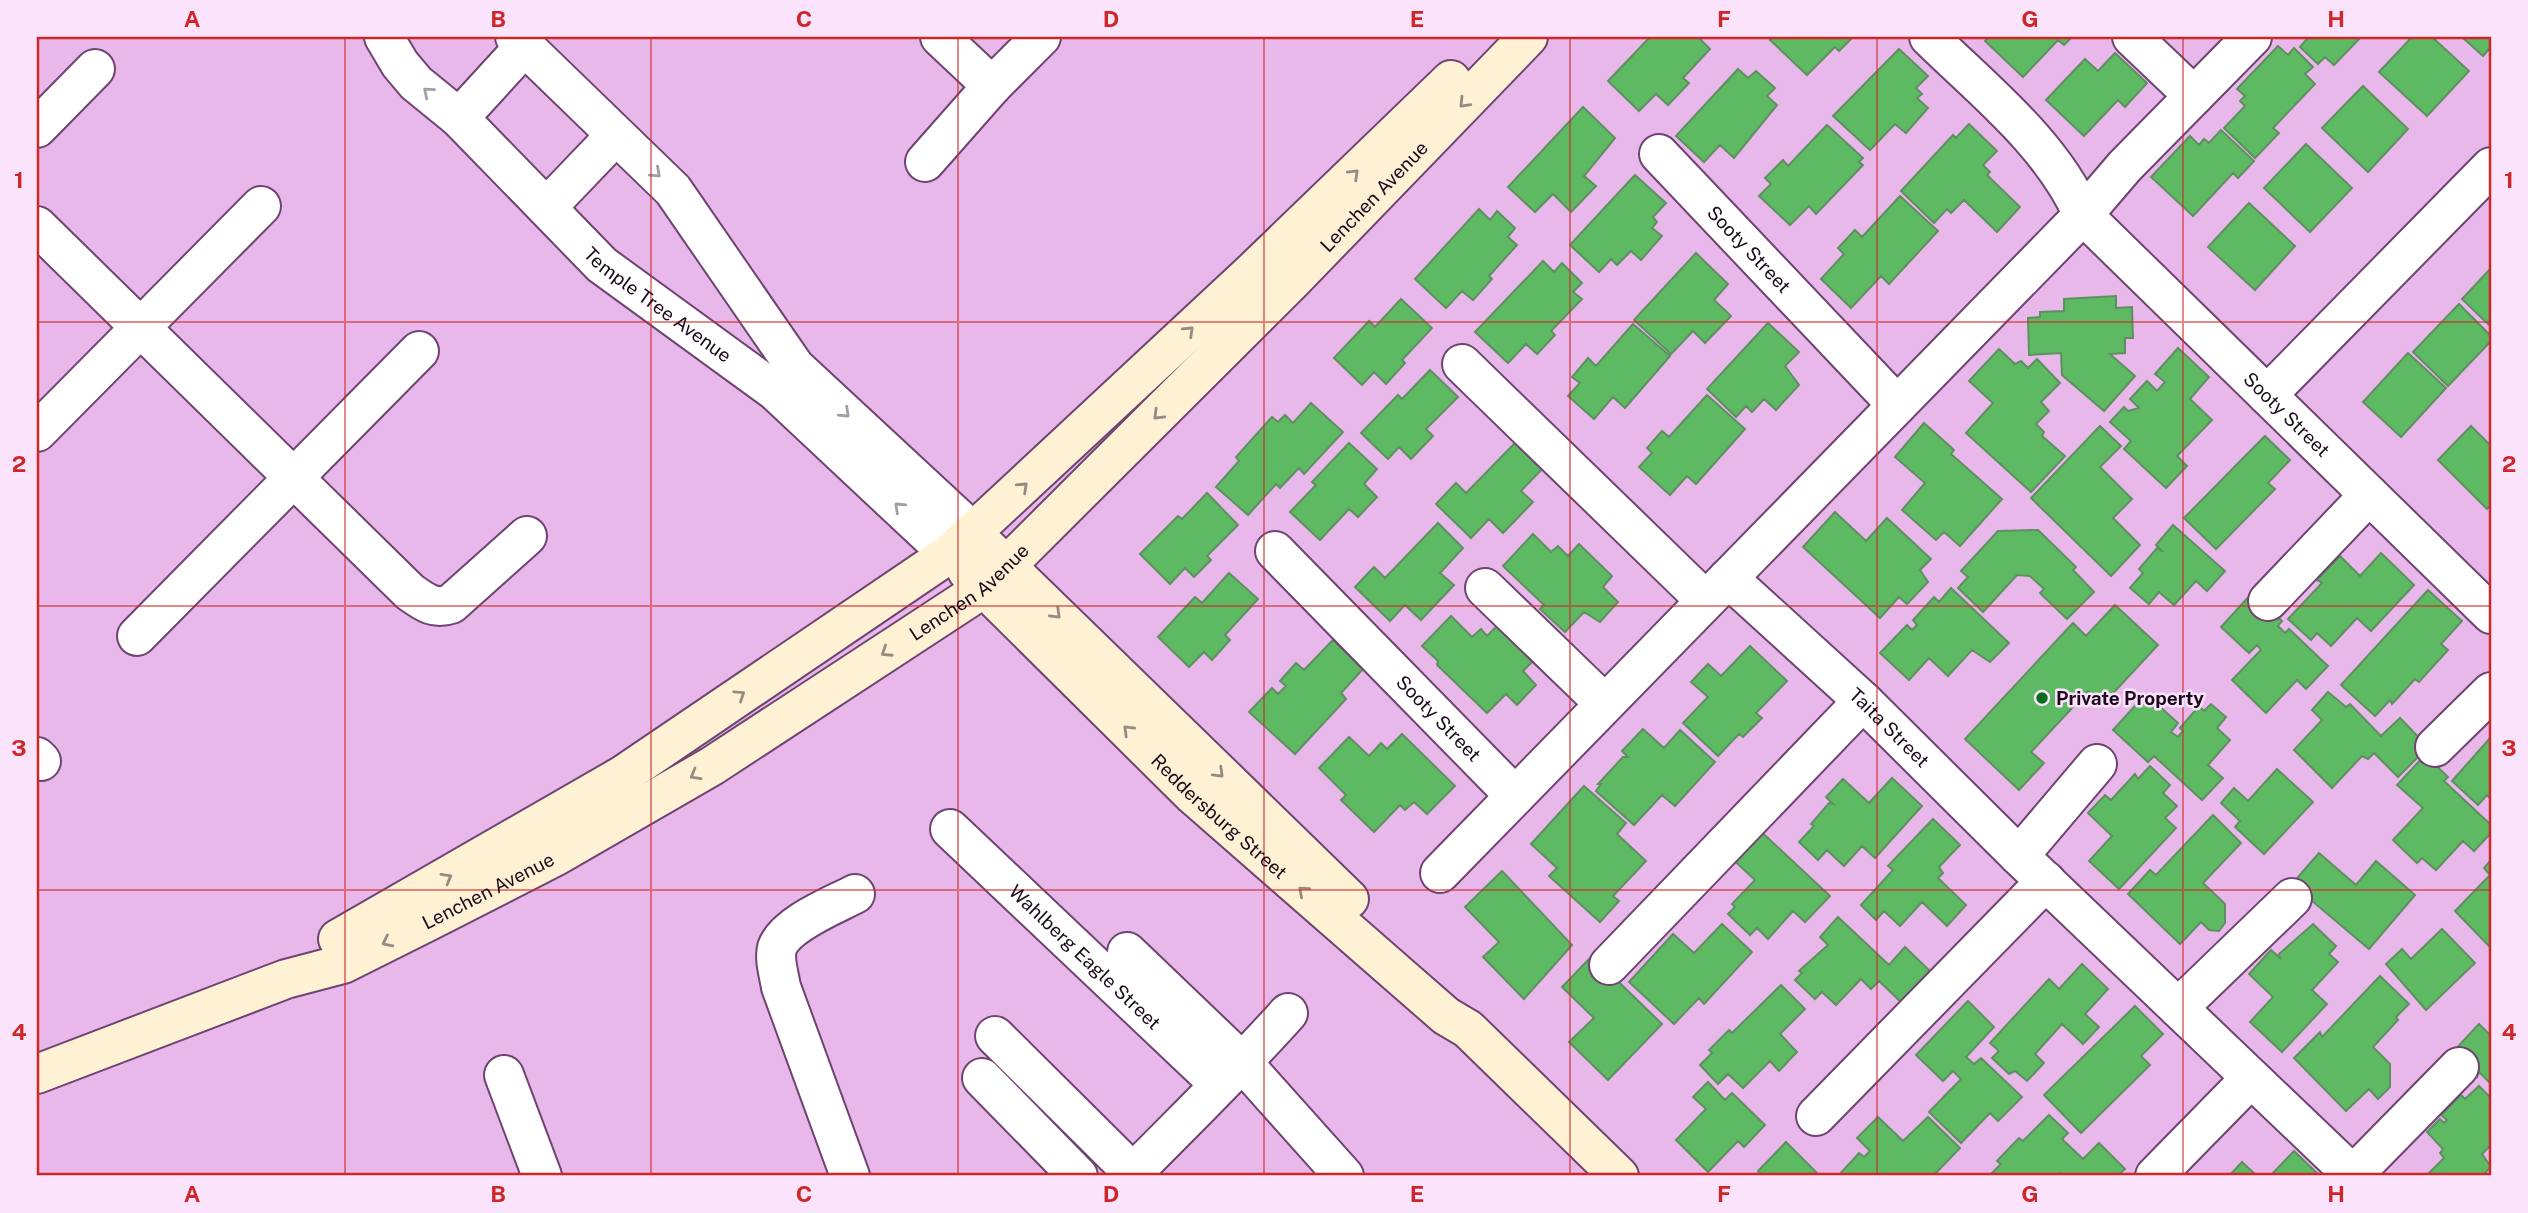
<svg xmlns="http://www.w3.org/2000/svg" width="2528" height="1213" viewBox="0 0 2528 1213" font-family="'Public Sans',sans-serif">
<rect width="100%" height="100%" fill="#e9b8eb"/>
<path fill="#5dba63" stroke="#5f8f61" stroke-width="2" d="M 1650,37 L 1703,37 L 1700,39 L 1710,49 L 1683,78 L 1689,83 L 1668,105 L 1656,94 L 1639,111 L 1608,81 Z
M 1773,37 L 1853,37 L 1839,51 L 1835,47 L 1807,75 L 1770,40 Z
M 1989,37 L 2072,37 L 2064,45 L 2058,40 L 2023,77 L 1985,41 Z
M 2305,37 L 2361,37 L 2334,65 L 2325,57 L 2318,64 L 2300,47 L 2307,39 Z
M 2412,37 L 2432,37 L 2469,71 L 2427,116 L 2379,72 Z
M 2462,37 L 2491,37 L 2491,47 L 2483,56 Z
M 2278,46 L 2288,55 L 2294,48 L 2313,67 L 2305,74 L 2315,84 L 2273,128 L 2279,133 L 2255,158 L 2224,128 L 2245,106 L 2240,101 L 2245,96 L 2237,89 Z
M 1899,49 L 1928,76 L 1916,88 L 1922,94 L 1917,98 L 1928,108 L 1906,133 L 1895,124 L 1870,150 L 1833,116 Z
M 2115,53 L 2147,83 L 2125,107 L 2118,100 L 2084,136 L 2046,100 L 2085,59 L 2098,71 Z
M 1738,69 L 1748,78 L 1756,71 L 1775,88 L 1767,96 L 1777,105 L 1734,158 L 1720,145 L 1704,162 L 1676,136 Z
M 2363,86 L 2408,129 L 2368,172 L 2322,128 Z
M 1583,107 L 1615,138 L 1584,176 L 1596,186 L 1571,212 L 1553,194 L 1535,212 L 1508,187 Z
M 1969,124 L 1997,151 L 1983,165 L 1990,172 L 1987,175 L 2020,207 L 1997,232 L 1964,200 L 1951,213 L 1947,209 L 1934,223 L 1901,191 L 1953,135 L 1956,138 Z
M 1827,125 L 1863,158 L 1859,162 L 1863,165 L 1816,214 L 1809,206 L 1790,225 L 1759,196 L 1771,184 L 1765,178 L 1783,160 L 1788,166 Z
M 2221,130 L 2254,161 L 2238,178 L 2233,173 L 2193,216 L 2151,177 L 2190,136 L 2199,145 L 2204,139 L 2209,143 Z
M 2306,144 L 2352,188 L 2310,232 L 2264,188 Z
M 1635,175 L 1666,203 L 1653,217 L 1657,222 L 1652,228 L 1662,236 L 1641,260 L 1631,251 L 1617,265 L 1611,259 L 1599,272 L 1570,245 Z
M 1900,196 L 1938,231 L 1889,284 L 1881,276 L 1851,308 L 1821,279 L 1844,254 L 1838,248 L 1855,230 L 1862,237 Z
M 2249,203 L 2295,246 L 2255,290 L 2208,247 Z
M 1479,209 L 1490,220 L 1497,211 L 1515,228 L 1508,237 L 1517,245 L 1489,276 L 1492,279 L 1473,300 L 1462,291 L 1446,308 L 1415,279 Z
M 1696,253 L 1728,284 L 1714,300 L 1731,316 L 1705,343 L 1693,331 L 1671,354 L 1634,320 Z
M 1543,261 L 1554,272 L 1562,263 L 1582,283 L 1573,292 L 1582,299 L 1551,331 L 1555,335 L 1537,354 L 1526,344 L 1508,363 L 1475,332 Z
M 2491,268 L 2491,327 L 2462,299 Z
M 2116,296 L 2116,308 L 2132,307 L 2133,338 L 2125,338 L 2125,353 L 2110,354 L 2135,376 L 2104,411 L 2062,375 L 2061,353 L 2029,355 L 2028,318 L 2040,317 L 2040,312 L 2064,311 L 2064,299 Z
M 1401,299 L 1432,328 L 1402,360 L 1405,363 L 1386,384 L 1374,372 L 1362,385 L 1334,358 L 1369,321 L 1375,327 Z
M 2459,304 L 2491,336 L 2491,341 L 2448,386 L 2413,352 Z
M 1768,323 L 1799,352 L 1785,366 L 1799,385 L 1776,410 L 1764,399 L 1752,412 L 1746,406 L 1736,417 L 1707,389 Z
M 1633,324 L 1670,356 L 1625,408 L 1613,397 L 1594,419 L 1568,396 L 1580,383 L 1572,377 L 1588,358 L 1596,366 Z
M 2178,348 L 2209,377 L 2190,399 L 2212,420 L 2177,456 L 2187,466 L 2166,488 L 2124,449 L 2131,441 L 2110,422 L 2124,407 L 2128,411 L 2139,408 L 2130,399 L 2147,381 L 2157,391 L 2165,382 L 2155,374 Z
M 1999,349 L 2015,364 L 2021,361 L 2028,368 L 2037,359 L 2060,383 L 2041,402 L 2049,411 L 2036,424 L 2044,432 L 2042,436 L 2065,456 L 2031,492 L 1966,433 L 1993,403 L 1969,381 Z
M 2408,353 L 2446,388 L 2401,437 L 2363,402 Z
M 1430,370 L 1458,397 L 1426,429 L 1433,436 L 1411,459 L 1399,447 L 1388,459 L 1361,433 L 1398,395 L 1402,399 Z
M 1707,395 L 1745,429 L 1696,484 L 1687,476 L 1670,495 L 1639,467 L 1652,453 L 1647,448 L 1662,431 L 1669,437 Z
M 1311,403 L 1343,432 L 1304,474 L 1299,468 L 1280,488 L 1276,484 L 1248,515 L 1216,487 L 1239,461 L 1236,457 L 1272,417 L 1278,422 L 1285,415 L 1293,423 Z
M 1924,423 L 1954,450 L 1951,454 L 2002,499 L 1960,546 L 1944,532 L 1936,540 L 1902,510 L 1925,483 L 1895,457 Z
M 2100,426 L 2121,446 L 2100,467 L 2132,499 L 2113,518 L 2140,545 L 2111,576 L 2031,498 Z
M 2471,426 L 2491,446 L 2491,505 L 2487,509 L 2438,460 Z
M 2265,436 L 2290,460 L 2268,483 L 2275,489 L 2216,549 L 2184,518 Z
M 1518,440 L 1545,466 L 1521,491 L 1533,502 L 1503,533 L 1489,519 L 1471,538 L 1436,504 L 1456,483 L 1466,493 Z
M 1349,443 L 1377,469 L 1364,484 L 1377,497 L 1358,517 L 1349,509 L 1320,540 L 1290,512 L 1316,485 L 1312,482 Z
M 1207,493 L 1238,525 L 1207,556 L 1211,560 L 1194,577 L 1185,568 L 1170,584 L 1140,554 L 1178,516 L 1182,519 Z
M 1835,512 L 1866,541 L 1887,518 L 1931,559 L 1920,570 L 1928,582 L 1907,604 L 1899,597 L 1880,618 L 1803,547 Z
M 1438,523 L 1463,548 L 1440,573 L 1454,585 L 1421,620 L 1405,605 L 1390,621 L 1355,587 L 1374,567 L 1385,578 Z
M 2173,525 L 2225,571 L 2207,591 L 2196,581 L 2174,605 L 2159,592 L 2149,604 L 2130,588 L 2143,573 L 2139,569 L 2157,548 L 2163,552 L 2156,545 Z
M 2038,530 L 2076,567 L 2073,570 L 2094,592 L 2067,619 L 2040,593 L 2044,589 L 2030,576 L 2017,575 L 1983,612 L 1958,588 L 1968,577 L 1961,571 L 1998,531 Z
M 1533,534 L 1551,552 L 1558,546 L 1568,556 L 1579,544 L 1612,576 L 1603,587 L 1618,602 L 1600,622 L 1584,612 L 1565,632 L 1540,609 L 1544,605 L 1503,566 Z
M 2381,553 L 2414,585 L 2371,631 L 2357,618 L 2331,646 L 2317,633 L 2311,640 L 2288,619 L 2322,583 L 2317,580 L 2340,556 L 2360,576 Z
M 1229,573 L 1258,599 L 1225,635 L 1230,640 L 1212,660 L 1204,652 L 1189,667 L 1158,637 L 1195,597 L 1202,603 Z
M 1951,588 L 2009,643 L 1990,662 L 1972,650 L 1948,676 L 1929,658 L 1909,680 L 1880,653 L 1907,625 L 1912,630 L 1917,625 L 1913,620 L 1934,597 L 1939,602 Z
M 2428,590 L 2462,621 L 2441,644 L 2448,650 L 2419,682 L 2415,679 L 2392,704 L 2390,700 L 2375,716 L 2341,685 Z
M 2253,592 L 2282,621 L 2278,626 L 2285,633 L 2289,629 L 2328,666 L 2306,689 L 2297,680 L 2266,713 L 2232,680 L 2261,650 L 2257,645 L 2249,653 L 2221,627 Z
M 2115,605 L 2158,645 L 2102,705 L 2088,691 L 2031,752 L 2044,763 L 2019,790 L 1965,739 L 2073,623 L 2086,636 Z
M 1451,616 L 1472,637 L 1481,629 L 1487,636 L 1499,624 L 1535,659 L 1523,671 L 1536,685 L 1517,705 L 1506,694 L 1487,713 L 1437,665 L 1438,661 L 1422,646 Z
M 1333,640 L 1363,669 L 1341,693 L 1346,699 L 1295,754 L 1249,712 L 1272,688 L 1278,694 L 1286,686 L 1280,681 L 1296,663 L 1304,670 Z
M 1750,646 L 1787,681 L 1756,713 L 1762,718 L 1743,737 L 1739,734 L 1718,756 L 1683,723 L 1708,697 L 1691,682 L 1708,664 L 1721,676 Z
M 2328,692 L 2346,707 L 2350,704 L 2381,736 L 2400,718 L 2428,747 L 2398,777 L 2374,753 L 2368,759 L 2362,756 L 2332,788 L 2294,750 L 2322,720 L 2312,710 Z
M 2146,694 L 2178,723 L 2171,732 L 2178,737 L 2183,731 L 2180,728 L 2199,706 L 2204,711 L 2211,704 L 2226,717 L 2217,728 L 2230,740 L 2208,765 L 2223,778 L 2202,800 L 2154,756 L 2148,762 L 2113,730 Z
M 1643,729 L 1664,748 L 1680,730 L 1715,762 L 1675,806 L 1662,795 L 1634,825 L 1596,791 L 1601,784 L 1598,784 L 1623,757 L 1628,757 L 1622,751 Z
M 1402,734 L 1455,786 L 1427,814 L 1414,802 L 1405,810 L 1400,805 L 1374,832 L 1341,800 L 1346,795 L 1319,768 L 1349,737 L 1369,756 L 1381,743 L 1387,749 Z
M 2491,737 L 2491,799 L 2487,795 L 2478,805 L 2452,781 Z
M 2425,755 L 2448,777 L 2444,781 L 2491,825 L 2491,833 L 2474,851 L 2463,841 L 2436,870 L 2422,858 L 2417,863 L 2393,840 L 2423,808 L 2397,785 Z
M 2150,766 L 2170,785 L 2163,793 L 2177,806 L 2165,818 L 2176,828 L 2119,889 L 2089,861 L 2112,836 L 2088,813 L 2105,795 L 2111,800 L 2135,774 L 2138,779 Z
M 2277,769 L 2313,802 L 2264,854 L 2235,827 L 2240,821 L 2221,803 L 2234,788 L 2248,801 Z
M 1892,778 L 1922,806 L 1875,858 L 1862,846 L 1844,866 L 1827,850 L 1818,860 L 1799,842 L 1814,826 L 1811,824 L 1829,803 L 1833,804 L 1826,797 L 1843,779 L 1869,803 Z
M 1584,786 L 1626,823 L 1617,834 L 1646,861 L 1613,896 L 1619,901 L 1600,922 L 1549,876 L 1557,868 L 1531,844 Z
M 2213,815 L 2241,843 L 2203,883 L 2225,904 L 2225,923 L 2219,931 L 2209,930 L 2201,922 L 2180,944 L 2128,894 L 2150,870 L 2156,875 Z
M 1933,819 L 1960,845 L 1939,867 L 1943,873 L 1938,878 L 1966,905 L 1947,926 L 1922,902 L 1900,926 L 1884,911 L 1876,920 L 1861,905 L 1893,870 L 1888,866 Z
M 1753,824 L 1830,896 L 1805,922 L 1793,911 L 1768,939 L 1757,928 L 1750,935 L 1728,914 L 1735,907 L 1732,904 L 1755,880 L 1726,853 Z
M 2319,853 L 2356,885 L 2376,861 L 2415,895 L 2369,949 L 2292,884 Z
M 2491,860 L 2491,944 L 2489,946 L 2455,911 L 2490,875 L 2484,868 Z
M 1502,871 L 1572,945 L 1524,999 L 1483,957 L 1499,942 L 1465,907 Z
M 1838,917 L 1889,965 L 1905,947 L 1933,974 L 1904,1005 L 1879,981 L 1871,989 L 1861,979 L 1836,1005 L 1822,992 L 1815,999 L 1795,980 L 1802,973 L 1799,971 L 1828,945 L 1820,937 Z
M 1722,924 L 1752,952 L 1704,1004 L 1699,998 L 1674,1024 L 1629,982 L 1673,934 L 1694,953 Z
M 2313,924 L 2336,946 L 2329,954 L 2338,962 L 2312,990 L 2327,1004 L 2282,1052 L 2250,1022 L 2273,997 L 2249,974 L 2271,950 L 2280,958 L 2279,954 Z
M 2442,929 L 2475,963 L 2426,1010 L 2386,964 L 2402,949 L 2411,959 Z
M 1592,956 L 1662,1024 L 1608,1080 L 1569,1042 L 1594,1018 L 1562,987 Z
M 2082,964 L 2108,989 L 2085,1014 L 2099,1027 L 2083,1044 L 2062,1024 L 2035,1054 L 2044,1063 L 2027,1081 L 2015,1071 L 2009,1074 L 1992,1058 L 1999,1051 L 1990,1043 L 2049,979 L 2059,989 Z
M 2380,976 L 2409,1004 L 2396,1017 L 2398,1020 L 2373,1047 L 2390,1064 L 2390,1087 L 2378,1099 L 2369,1089 L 2346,1111 L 2294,1058 L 2320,1032 L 2322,1037 Z
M 1781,985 L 1805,1009 L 1780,1034 L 1797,1052 L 1779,1071 L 1770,1061 L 1743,1088 L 1728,1074 L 1718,1084 L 1700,1065 L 1712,1053 L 1709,1050 L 1729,1030 L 1732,1033 Z
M 1968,1001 L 1994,1027 L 1966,1057 L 1974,1064 L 1981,1058 L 2022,1097 L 1998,1121 L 1990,1113 L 1961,1143 L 1929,1112 L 1961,1079 L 1953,1071 L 1943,1081 L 1916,1055 Z
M 2135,1006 L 2163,1034 L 2141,1056 L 2150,1065 L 2081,1133 L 2044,1095 Z
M 2479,1024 L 2491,1036 L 2491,1084 L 2479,1072 L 2477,1077 L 2452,1053 Z
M 1708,1082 L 1725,1100 L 1732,1093 L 1765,1125 L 1744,1147 L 1738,1141 L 1708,1172 L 1676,1140 L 1706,1109 L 1693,1097 Z
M 2479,1086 L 2491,1098 L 2491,1145 L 2482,1154 L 2491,1167 L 2482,1176 L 2426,1176 L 2444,1158 L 2440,1153 L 2443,1149 L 2427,1132 L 2440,1119 L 2444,1123 L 2447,1120 L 2441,1115 L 2461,1095 L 2465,1099 Z
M 2049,1115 L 2068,1133 L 2062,1139 L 2083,1159 L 2099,1143 L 2125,1169 L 2117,1176 L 2065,1176 L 2061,1173 L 2058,1176 L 1989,1176 L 2001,1164 L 1997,1161 L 2019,1138 L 2023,1141 Z
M 1878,1117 L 1903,1141 L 1928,1117 L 1960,1148 L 1933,1176 L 1838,1176 L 1859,1153 L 1864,1157 L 1870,1151 L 1857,1138 Z
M 1786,1142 L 1818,1174 L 1816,1176 L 1763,1176 L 1758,1171 Z
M 2294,1151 L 2320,1176 L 2270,1176 Z
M 2242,1162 L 2257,1176 L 2229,1176 Z"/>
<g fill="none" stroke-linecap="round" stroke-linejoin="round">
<g stroke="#6e4471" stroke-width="42">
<g id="street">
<path id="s1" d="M 384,37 L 400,64 L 416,83 L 459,118 L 602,265 L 775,391 L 949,554"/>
<path d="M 515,37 L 673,190 L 795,367 L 974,533"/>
<path d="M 940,37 L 992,86"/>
<path id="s2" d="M 1929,37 C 1984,91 2051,143 2083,215 L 2491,614"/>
<path d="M 2132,37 L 2194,96"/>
<path d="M 459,118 L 524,47"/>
<path d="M 37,128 L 95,69"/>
<path id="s3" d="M 1659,154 L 1897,405"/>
<path d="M 925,162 L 992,86 L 1041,37"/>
<path d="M 547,207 L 615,136"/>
<path d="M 37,226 L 410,592 C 424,602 434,610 451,604 L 527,536"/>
<path d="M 1462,364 L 1705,600"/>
<path d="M 2267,395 L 2491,167"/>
<path d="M 37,432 L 261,206"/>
<path id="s4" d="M 1275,551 L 1515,796"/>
<path id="s5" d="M 1728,578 L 1863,701 L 2019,856 L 2354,1176"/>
<path d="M 1485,588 L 1604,703"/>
<path d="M 2268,601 L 2369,495"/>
<path d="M 137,636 L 419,351"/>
<path d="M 2435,747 L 2491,692"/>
<path d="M 37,757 L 41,761"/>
<path id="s6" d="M 950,829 L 1218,1083"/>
<path d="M 2019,856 L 2097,764"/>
<path d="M 1440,873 L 2083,215 L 2125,166 L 2252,37"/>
<path d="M 1127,952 L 1243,1063 L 1344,1176"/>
<path d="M 1609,965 L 1863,701"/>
<path d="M 2178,1008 L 2292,898"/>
<path d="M 995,1036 L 1133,1173"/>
<path d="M 504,1075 L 542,1176"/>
<path d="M 982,1078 L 1078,1176"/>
<path d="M 1816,1116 L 2046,881"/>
<path d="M 2353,1175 L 2459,1067"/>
<path d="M 850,1176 L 781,987 C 779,975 774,959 777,948 C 785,924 834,905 855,894"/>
<path d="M 1130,1176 C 1183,1122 1238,1069 1288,1013"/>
<path d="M 2155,1176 L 2251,1078"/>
</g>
</g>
<g stroke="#6e4471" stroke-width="42">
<g id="secondary">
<path d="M 988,548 L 1349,899"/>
<path id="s7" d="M 967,571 L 1193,795 L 1446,1016 L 1468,1029 L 1619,1176"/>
<path d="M 338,939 L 623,775 L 949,554 L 1249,275 L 1451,80"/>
<path id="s8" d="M 37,1074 L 286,979 L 343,964 L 429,921 L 556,856 L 712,766 L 984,588 L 1293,280 L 1528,37"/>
</g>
</g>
<use href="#street" stroke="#fff" stroke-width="38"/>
<use href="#secondary" stroke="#fef1d4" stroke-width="38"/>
</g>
<defs><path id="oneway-chevron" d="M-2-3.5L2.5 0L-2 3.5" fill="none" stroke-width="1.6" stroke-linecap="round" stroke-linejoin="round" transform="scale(1.75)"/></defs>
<g stroke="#a49da5">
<use href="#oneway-chevron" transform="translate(428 92) rotate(-140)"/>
<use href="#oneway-chevron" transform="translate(656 173) rotate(42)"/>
<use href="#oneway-chevron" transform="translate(845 413) rotate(43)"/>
<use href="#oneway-chevron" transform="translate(899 507) rotate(-137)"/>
</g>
<g stroke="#988a82">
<use href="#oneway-chevron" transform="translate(1464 103) rotate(134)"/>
<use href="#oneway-chevron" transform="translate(1354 174) rotate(-44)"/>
<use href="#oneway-chevron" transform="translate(1189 331) rotate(-43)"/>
<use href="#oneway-chevron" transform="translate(1158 415) rotate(135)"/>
<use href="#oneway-chevron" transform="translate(1023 487) rotate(-43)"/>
<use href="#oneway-chevron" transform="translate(1056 614) rotate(44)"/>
<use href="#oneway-chevron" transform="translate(886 652) rotate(147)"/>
<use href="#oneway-chevron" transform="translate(740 695) rotate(-34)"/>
<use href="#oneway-chevron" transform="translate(1128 730) rotate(-135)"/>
<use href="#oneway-chevron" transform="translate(1219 773) rotate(44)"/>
<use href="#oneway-chevron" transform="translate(695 775) rotate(150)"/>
<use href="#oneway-chevron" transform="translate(447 878) rotate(-30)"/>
<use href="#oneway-chevron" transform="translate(1303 891) rotate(-139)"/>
<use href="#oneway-chevron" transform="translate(387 942) rotate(154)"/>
</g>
<path fill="none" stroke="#cd2727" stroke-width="2" stroke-opacity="0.55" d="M 345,37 L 345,1176M 651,37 L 651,1176M 958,37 L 958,1176M 1264,37 L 1264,1176M 1570,37 L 1570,1176M 1877,37 L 1877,1176M 2183,37 L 2183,1176M 37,322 L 2491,322M 37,606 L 2491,606M 37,890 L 2491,890"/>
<circle fill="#066e1d" stroke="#fce3fc" stroke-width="2.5" cx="2042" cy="698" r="7"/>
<g text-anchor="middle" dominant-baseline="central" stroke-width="5" stroke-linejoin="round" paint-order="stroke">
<g font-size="19" fill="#1c0b1d" stroke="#fce3fc">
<text stroke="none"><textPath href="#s8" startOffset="1622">Lenchen Avenue</textPath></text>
<text stroke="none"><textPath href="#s3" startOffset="131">Sooty Street</textPath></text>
<text stroke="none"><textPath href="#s1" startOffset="385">Temple Tree Avenue</textPath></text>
<text stroke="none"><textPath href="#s2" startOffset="522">Sooty Street</textPath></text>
<text stroke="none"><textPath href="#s8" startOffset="1055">Lenchen Avenue</textPath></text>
<text stroke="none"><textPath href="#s4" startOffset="234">Sooty Street</textPath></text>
<text stroke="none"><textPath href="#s5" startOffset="220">Taita Street</textPath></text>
<text stroke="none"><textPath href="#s7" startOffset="352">Reddersburg Street</textPath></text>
<text stroke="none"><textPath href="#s8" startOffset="488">Lenchen Avenue</textPath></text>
<text stroke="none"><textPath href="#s6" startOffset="186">Wahlberg Eagle Street</textPath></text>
</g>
<g font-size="19" font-weight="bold" fill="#1c0b1d" stroke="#fce3fc" text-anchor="start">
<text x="2056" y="698">Private Property</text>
</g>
</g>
<rect width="2528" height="1213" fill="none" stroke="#fce3fc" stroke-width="77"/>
<rect x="38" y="38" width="2452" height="1136" fill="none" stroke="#cd2727" stroke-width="2.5"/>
<g font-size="23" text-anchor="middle" font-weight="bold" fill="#cd2727">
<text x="192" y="27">A</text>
<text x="498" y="27">B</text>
<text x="804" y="27">C</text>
<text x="1111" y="27">D</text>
<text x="1417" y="27">E</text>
<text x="1724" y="27">F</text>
<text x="2030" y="27">G</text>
<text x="2336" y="27">H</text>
<text x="19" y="188">1</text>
<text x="2509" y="188">1</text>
<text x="19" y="472">2</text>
<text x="2509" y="472">2</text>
<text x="19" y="756">3</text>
<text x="2509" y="756">3</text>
<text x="19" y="1040">4</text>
<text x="2509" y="1040">4</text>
<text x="192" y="1202">A</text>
<text x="498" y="1202">B</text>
<text x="804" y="1202">C</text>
<text x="1111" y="1202">D</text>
<text x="1417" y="1202">E</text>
<text x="1724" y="1202">F</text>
<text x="2030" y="1202">G</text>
<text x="2336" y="1202">H</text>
</g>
</svg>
